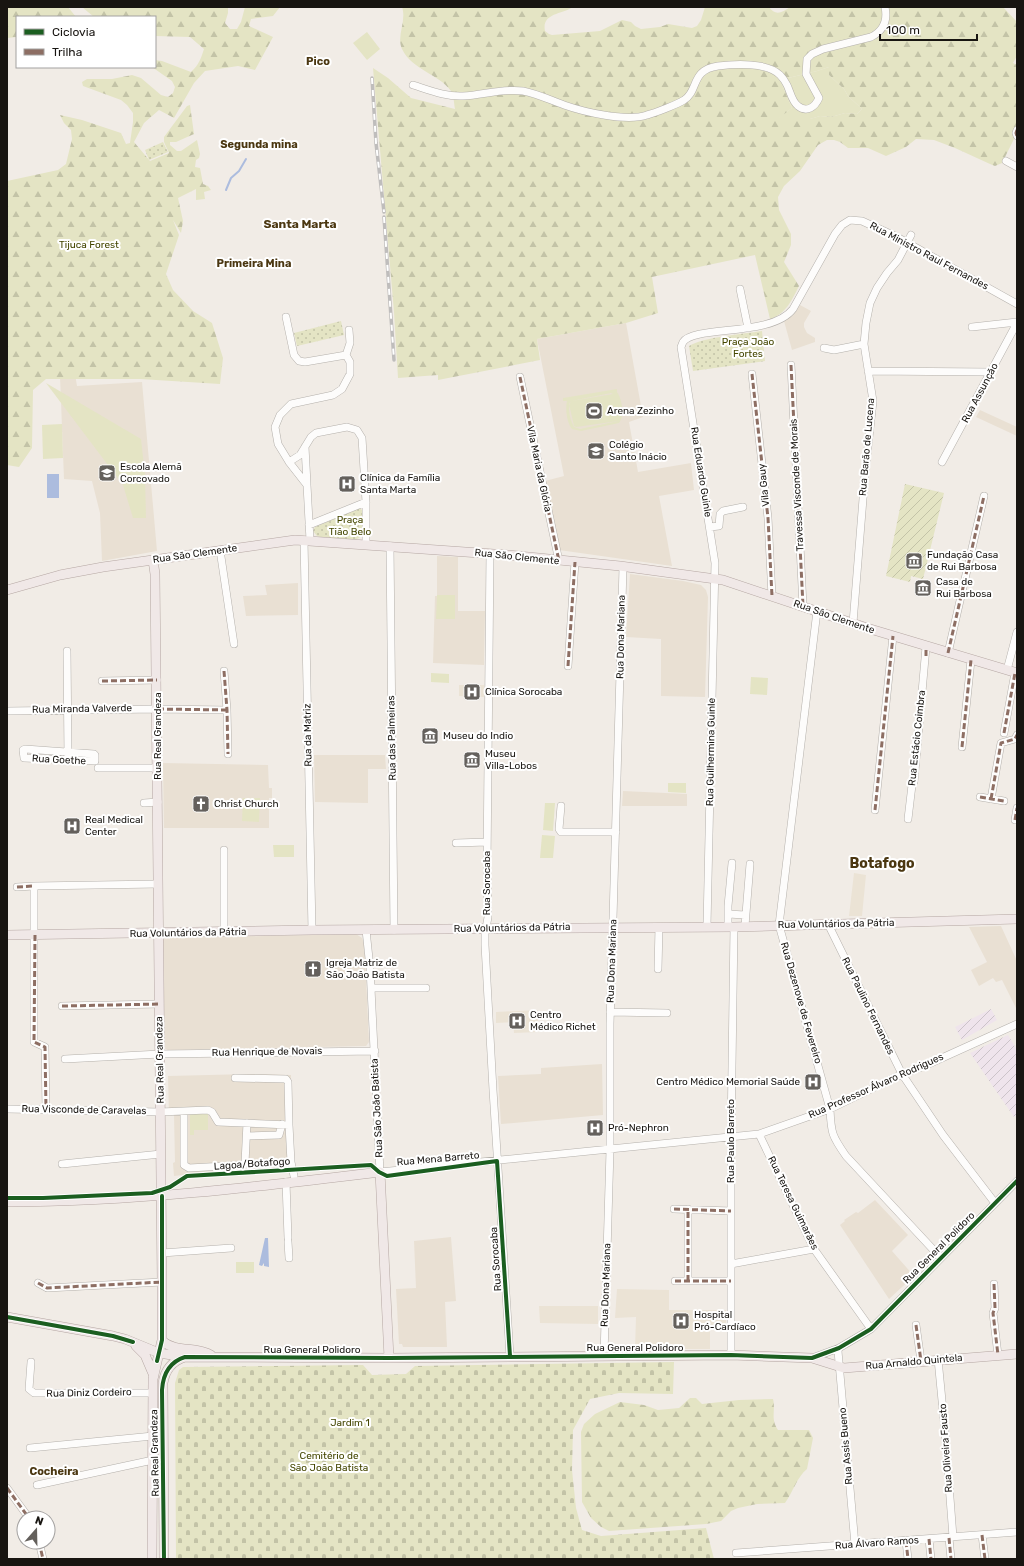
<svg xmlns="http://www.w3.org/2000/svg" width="1024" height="1566" viewBox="0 0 1024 1566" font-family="Rubik,sans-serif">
<defs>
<pattern id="industrial-furrows" width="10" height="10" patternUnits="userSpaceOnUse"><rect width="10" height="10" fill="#efe4ec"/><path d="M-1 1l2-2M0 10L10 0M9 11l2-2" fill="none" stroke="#ccc3c9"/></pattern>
<pattern id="forest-firs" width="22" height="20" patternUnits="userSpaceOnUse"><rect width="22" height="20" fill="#e4e4c4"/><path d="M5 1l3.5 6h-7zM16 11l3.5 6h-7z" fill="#c3c3a7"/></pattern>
<pattern id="cemetery-stones" width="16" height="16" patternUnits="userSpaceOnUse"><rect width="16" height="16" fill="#e4e4c4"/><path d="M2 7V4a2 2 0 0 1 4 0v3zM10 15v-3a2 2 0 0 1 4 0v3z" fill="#c3c3a7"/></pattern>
<pattern id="park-dots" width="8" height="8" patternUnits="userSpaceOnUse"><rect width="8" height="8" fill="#e4e4c4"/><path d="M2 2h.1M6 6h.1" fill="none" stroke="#c3c3a7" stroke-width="1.8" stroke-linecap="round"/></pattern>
<pattern id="garden-furrows" width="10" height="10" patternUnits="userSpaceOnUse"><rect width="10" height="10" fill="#e4e4c4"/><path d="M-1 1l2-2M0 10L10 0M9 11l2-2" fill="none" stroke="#c3c3a7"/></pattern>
</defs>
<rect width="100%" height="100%" fill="#f1ece6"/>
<path fill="#e9e0d3" d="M 800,305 L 811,311 L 804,323 L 804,327 L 807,333 L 815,338 L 815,342 L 792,350 L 784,321 L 793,315 Z
M 626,323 L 643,417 L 629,422 L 638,472 L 691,463 L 694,490 L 659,496 L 672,566 L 559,550 L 545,481 L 564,476 L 537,339 Z
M 75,374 L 77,386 L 142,382 L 157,551 L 102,561 L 100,513 L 92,481 L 64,479 L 60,376 Z
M 980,410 L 1017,427 L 1017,436 L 976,417 Z
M 437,556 L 458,557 L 458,611 L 485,611 L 484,665 L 433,663 L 435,596 L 437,596 Z
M 630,574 L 683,581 L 701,585 L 706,590 L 708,597 L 705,697 L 661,696 L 661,639 L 626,637 Z
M 298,583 L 298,615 L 246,616 L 243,596 L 267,595 L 265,585 Z
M 314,755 L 385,755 L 386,769 L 368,769 L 368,803 L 315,802 Z
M 163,763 L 268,765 L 269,788 L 272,788 L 272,798 L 269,798 L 269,828 L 164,828 Z
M 623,791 L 687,794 L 687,806 L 622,806 Z
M 1001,926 L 1017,961 L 1017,1010 L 1002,980 L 996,982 L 993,978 L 979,986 L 971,970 L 987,962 L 969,927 Z
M 356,934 L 362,938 L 364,942 L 365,956 L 369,1042 L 366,1046 L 168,1050 L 165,1049 L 163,940 L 165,938 Z
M 602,1064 L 603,1115 L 501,1124 L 498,1076 L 541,1074 L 541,1068 Z
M 249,1074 L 291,1075 L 291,1163 L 174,1176 L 173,1163 L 175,1162 L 174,1115 L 169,1115 L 168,1076 Z
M 875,1200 L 908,1235 L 892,1251 L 914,1276 L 889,1299 L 840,1225 L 845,1221 L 844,1220 L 856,1212 L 858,1213 Z
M 451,1237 L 456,1301 L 445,1302 L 447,1347 L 403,1347 L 402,1344 L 399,1344 L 396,1289 L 416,1288 L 414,1241 Z"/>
<path fill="url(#industrial-furrows)" d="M 991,1009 L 997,1020 L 962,1040 L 955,1027 Z
M 1008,1035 L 1017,1050 L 1017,1115 L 1014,1117 L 970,1053 Z"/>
<path fill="#ebe3d5" d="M 459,685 L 484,685 L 484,697 L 459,696 Z
M 854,873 L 866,875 L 862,916 L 849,916 Z
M 538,1010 L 538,1032 L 514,1033 L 513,1022 L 496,1023 L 496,1012 Z
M 617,1289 L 669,1290 L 669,1310 L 726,1310 L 726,1327 L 710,1327 L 710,1349 L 635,1349 L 636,1317 L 615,1318 Z
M 539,1306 L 598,1306 L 598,1324 L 540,1323 Z"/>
<path fill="#e4e4c4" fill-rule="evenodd" d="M 367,32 L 380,49 L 367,60 L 353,43 Z
M 829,67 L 829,75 L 844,89 L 848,96 L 862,109 L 857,114 L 845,113 L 831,117 L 820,116 L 810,119 L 777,119 L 792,108 L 780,80 L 817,71 Z
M 46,383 L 141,439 L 145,475 L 146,518 L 133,518 L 123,485 Z
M 617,389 L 617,392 C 622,399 625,416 619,423 L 581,431 L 572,429 C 567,423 565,409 567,401 L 563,401 L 563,398 ZM 611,393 L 613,394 L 571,401 L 569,404 L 574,426 L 576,427 L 618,421 L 580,429 L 574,427 C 570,420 567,407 571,401 Z
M 62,424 L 63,458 L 43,459 L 42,425 Z
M 437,595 L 455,595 L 455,619 L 436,619 Z
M 431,673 L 449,674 L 449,683 L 431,682 Z
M 751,677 L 768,678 L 767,695 L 750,694 Z
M 668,783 L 686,783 L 686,793 L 668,792 Z
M 243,798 L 260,798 L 259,822 L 242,821 Z
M 545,803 L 555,803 L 553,831 L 543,830 Z
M 542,835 L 555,836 L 553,858 L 540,858 Z
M 273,845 L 294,845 L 294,857 L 274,857 Z
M 190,1114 L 208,1114 L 208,1130 L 194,1130 L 194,1135 L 190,1135 Z
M 236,1262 L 254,1262 L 254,1273 L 236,1273 Z"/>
<path fill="url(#forest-firs)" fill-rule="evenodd" d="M 7,7 L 68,7 L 76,17 L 17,17 L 17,37 L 7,38 Z
M 82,7 L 228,7 L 228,13 L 225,23 L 230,29 L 237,29 L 241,22 L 245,7 L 280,7 L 273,16 L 251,19 L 249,26 L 273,37 L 255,70 L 238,66 L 205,71 L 194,83 L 174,118 L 159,110 L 144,123 L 134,142 L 150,161 L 169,153 L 164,142 L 164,137 L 187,106 L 190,105 L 194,134 L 176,142 L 170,142 L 170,145 L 177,151 L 181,151 L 197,140 L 200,154 L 199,158 L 196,160 L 195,167 L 200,168 L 203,184 L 208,186 L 211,190 L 204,192 L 205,199 L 196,200 L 196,189 L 178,198 L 183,221 L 181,233 L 173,220 L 179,235 L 166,274 L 173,290 L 193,311 L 212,323 L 223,358 L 220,384 L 140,379 L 46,379 L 33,390 L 32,448 L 19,467 L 7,465 L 7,181 L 58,170 L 66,164 L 72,139 L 71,130 L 64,123 L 60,115 L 82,120 L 121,133 L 126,144 L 130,143 L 133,122 L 133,113 L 127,105 L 121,100 L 83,86 L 82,82 L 87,79 L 112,79 L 132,75 L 141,78 L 161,95 L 168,97 L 173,93 L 175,87 L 172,81 L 152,67 L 155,67 L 155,60 L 162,61 L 191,72 C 199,65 201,58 204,49 L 190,37 L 155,36 L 155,17 L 94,17 Z
M 402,7 L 572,7 C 566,14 541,12 545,31 L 549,34 L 552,35 L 600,31 L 622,20 L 631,22 L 635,26 L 641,29 L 660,27 L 668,24 L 692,28 L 697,26 L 701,20 L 705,7 L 769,7 C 775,16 782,13 790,7 L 1003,7 L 1017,22 L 1017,56 L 1013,63 L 1017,65 L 1017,125 L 1013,135 L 1015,137 L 1002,163 L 995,166 L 990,164 L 955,148 L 934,140 L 916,139 L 906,147 L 886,156 L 868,148 L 848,148 L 840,142 L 834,140 L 827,140 L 818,145 L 800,171 L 784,186 L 778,197 L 779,210 L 791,234 L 791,245 L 784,262 L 799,286 C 792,300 786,314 770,319 L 755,255 L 652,277 L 658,313 L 626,323 L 537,339 L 540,360 L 438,380 L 438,375 L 398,378 L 394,312 L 373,68 L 388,78 L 411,98 L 455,109 C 454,104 454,96 451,91 C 439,74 412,70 402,49 C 396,36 407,21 402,7 ZM 829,67 L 829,75 L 844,89 L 848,96 L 862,109 L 857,114 L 845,113 L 831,117 L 820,116 L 810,119 L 778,119 L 792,108 L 780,80 L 817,71 Z
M 690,1398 L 696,1398 L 702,1404 L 739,1400 L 773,1399 C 776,1411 770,1418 778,1430 L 809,1430 L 813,1438 L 807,1469 C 797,1477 793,1492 785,1503 L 757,1504 L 738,1508 L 731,1511 L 721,1521 L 706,1524 L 609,1531 L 601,1527 L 591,1518 L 582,1502 L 581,1432 L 584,1424 L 595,1414 L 620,1402 L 644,1405 L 658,1410 L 679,1408 Z"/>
<path fill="url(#cemetery-stones)" d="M 674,1362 L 673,1394 L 619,1393 L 590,1399 L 573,1430 L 572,1470 L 576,1508 L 582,1530 L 601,1536 L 706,1528 L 714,1559 L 176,1559 L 175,1383 L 179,1370 L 183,1367 L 363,1365 L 372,1375 L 406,1374 L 415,1366 Z"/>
<path fill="url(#park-dots)" d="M 163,142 L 168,152 L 149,160 L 145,150 Z
M 341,321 L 344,335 L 297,346 L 294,333 Z
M 762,331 L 765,361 L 693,371 L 689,346 C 703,337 744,334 762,331 Z
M 359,508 L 362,510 L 363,534 L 359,538 L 355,540 L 321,537 L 317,536 L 313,531 L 315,527 Z"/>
<path fill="url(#garden-furrows)" d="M 905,484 L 944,493 L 923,579 L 911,576 L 910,582 L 886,576 Z"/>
<path fill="#acbcde" d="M 47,474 L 59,474 L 59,498 L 47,498 Z
M 265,1238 L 268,1238 L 269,1267 L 264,1266 L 264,1263 L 262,1266 L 259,1265 Z"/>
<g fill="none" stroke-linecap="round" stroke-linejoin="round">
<path stroke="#acbcde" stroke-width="2" d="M 226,190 L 231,178 L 239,171 L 246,159"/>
<g stroke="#b4b0ab" stroke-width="8">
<path id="minor" d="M 413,85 C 429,90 446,97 463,96 C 483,95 503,88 523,91 C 538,94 550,100 564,105 C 584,112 626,122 647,115 C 655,113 678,104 684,100 C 699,91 690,70 718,66 C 734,64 767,62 780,75 C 782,77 785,81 787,85 C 790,91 792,102 798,106 C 807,113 815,107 819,98 L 806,74 L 807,59 L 812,54 L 823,49 L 871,37 C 883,31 888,21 885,7
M 1017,130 L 1016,133 L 1017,136
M 1006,161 L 1017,167
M 740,289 L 748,328
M 286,317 L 294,355 L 299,361 L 305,362 L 346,355
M 972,327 L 1017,322
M 824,348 L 834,350 L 864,344
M 346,355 L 350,343 L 349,330
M 791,365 L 803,606
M 868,371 L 991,372
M 752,374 L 768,518 L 772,596
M 520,377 L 559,561
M 305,447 L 307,484
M 289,462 L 300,455 L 311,437 L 316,433 L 347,427 L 357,430 L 362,438 L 366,502 L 366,544
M 942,462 L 1017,323
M 309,525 L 366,502
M 710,527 L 719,526 L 720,514 L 723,511 L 743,507
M 304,540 L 312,930
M 310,540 L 307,485 L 289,462 L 278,444 L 275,427 L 280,415 L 291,404 L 333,395 L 342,389 L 350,374 L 350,362 L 346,355
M 390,546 L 394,930
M 220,550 L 234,644
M 490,553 L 487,867 L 488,917 L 485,934 L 485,945 L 493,1090 L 510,1356
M 817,611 L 779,925 L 830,1109 C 831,1133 832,1136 846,1156 L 941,1258
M 853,623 L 865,474 L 873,401 L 864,344 L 866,323 L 870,303 L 877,288 L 887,273 L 898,260 L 911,235
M 67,651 L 68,757
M 948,653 L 984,496
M 568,666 L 575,562
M 1007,670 L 1017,632
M 224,671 L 227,710 L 228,754
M 102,681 L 157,680
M 7,711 L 158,709 L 227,710
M 1004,733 L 1015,673
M 962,747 L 971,660
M 25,749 L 94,754 L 95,755 L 95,761 L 24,758 L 23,750 Z
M 98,768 L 158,768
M 980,797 L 1004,801
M 991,799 L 1001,743 L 1015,739 L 1017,735
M 144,803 L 158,802
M 561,806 L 559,829 L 561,832 L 616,832
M 875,810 L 893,636
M 908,819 L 912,785 L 914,782 L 926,647
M 1015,820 L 1017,808
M 456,843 L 487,842
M 224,850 L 224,932
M 17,887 L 34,886
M 728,914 L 745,915
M 828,924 L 902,1074 L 943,1135 L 995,1203
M 707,926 L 715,563 L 684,366 L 681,347 L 683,342 C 695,325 772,337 793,309 L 835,234 L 842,225 L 850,220 L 862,221 L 897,237 L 1017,304
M 745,926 L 750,864
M 728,927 L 728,906 L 732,863
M 366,930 L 370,968 L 380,1172 L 759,1134 L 830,1109 L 902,1074 L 922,1067 L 1017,1024
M 658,969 L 659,927
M 371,988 L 426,988
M 62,1006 L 159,1004
M 610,1012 L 667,1013
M 65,1059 L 160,1054 L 375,1051
M 7,1109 L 160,1112 L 208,1110 L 212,1112 L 218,1122 L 289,1125 L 288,1082 L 286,1079 L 235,1078
M 46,1110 L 45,1047 L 34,1042 L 34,886 L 158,884
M 184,1111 L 184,1165 L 189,1168 L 243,1165 L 245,1163 L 247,1123
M 289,1125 L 291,1162 L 294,1176
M 759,1134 L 814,1249 L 871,1329
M 247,1136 L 279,1135 L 282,1124
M 62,1164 L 161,1154
M 286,1182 L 288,1238
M 674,1209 L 731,1211
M 288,1242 L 289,1258
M 162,1253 L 231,1248
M 731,1264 L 814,1249
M 675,1281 L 731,1281
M 688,1281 L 688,1209
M 38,1283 L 47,1288 L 162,1282
M 994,1284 L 995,1308 L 993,1313 L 998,1355
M 916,1325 L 921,1361
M 839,1348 L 838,1351 L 855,1545
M 731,1355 L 731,1136 L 734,927
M 604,1356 L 610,1150 L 610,1024 L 623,567
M 812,1358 L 839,1348 L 871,1329 L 1017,1181
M 938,1359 L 945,1432 L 953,1537
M 31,1362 L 29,1389 L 34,1393 L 153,1393
M 30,1448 L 153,1436
M 37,1485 L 153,1460
M 7,1488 L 29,1518
M 982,1535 L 985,1559
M 949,1538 L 951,1559
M 929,1539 L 931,1559
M 906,1541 L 908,1559
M 39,1542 L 43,1559
M 736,1553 L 1017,1532"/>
</g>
<g stroke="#b5a7a3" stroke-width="10">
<path id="major" d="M 7,590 L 60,575 L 103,567 L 295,540 L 508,555 L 620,566 L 723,580 L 867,628 L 1017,673
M 7,935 L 312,930 L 734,927 L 1017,919
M 7,1202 C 132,1202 256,1187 380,1172 L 389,1358
M 7,1317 L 113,1336 L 125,1339 L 159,1353 L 185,1357 L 389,1358 L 731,1355 L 812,1358 L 844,1368 L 1017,1354
M 162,1341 C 177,1353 196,1346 211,1355
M 136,1346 L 145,1355 L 154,1376
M 152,1559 L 153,1379 L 162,1340 L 162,1282 L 155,574 L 153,560
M 164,1559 L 163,1383 C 165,1370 172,1361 185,1357"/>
</g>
<use href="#minor" stroke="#fdfcfb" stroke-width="7"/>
<use href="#major" stroke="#f0e8e7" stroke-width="9"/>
<g stroke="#bfbdbc" stroke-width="3.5">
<path id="rail" d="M 372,78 L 376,143 L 384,212
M 384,217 L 394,360"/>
</g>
<use href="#rail" stroke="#fff" stroke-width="2" stroke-dasharray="6" stroke-linecap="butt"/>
<path stroke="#8d6e63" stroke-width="3" stroke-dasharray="6 3" stroke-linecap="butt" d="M 1017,130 L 1016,133 L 1017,136
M 791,365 L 803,606
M 752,374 L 768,518 L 772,596
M 520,377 L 559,561
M 948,653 L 984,496
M 926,656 L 926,647
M 568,666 L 575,562
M 224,671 L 227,710 L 228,754
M 102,681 L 157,680
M 158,709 L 227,710
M 1004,733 L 1015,673
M 962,747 L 971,660
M 980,797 L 1004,801
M 991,799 L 1001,743 L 1015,739 L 1017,735
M 875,810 L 893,636
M 1015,820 L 1017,808
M 17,887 L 34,886
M 35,935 L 34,1042 L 45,1047 L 46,1110
M 62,1006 L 159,1004
M 674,1209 L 731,1211
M 675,1281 L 731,1281
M 688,1281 L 688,1209
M 38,1283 L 47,1288 L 162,1282
M 994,1284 L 995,1308 L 993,1313 L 998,1355
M 916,1325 L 921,1361
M 7,1488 L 29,1518
M 982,1535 L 985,1559
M 949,1538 L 951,1559
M 929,1539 L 931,1559
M 906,1541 L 908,1559
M 39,1542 L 43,1559"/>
<g stroke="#fff" stroke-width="6">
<path id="cycleway" d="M 7,1198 L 43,1198 L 152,1193 L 170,1187 L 187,1176 L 371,1165 L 379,1172 L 387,1176 L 497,1161 L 510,1356
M 7,1317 L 113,1336 L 133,1342
M 157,1361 L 162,1340 L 162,1196
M 164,1559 L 162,1390 C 163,1374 169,1362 185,1357 L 389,1358 L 731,1355 L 812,1358 L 839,1348 L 871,1329 L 1017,1181"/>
</g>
<use href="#cycleway" stroke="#1b5e20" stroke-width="4"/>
</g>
<defs>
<g id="stadium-square" transform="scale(0.9)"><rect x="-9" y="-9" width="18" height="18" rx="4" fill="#64605c" stroke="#fff"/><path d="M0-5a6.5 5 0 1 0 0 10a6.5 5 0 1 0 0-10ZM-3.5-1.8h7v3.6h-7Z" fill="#fff"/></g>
<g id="school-square" transform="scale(0.9)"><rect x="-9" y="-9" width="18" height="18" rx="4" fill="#64605c" stroke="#fff"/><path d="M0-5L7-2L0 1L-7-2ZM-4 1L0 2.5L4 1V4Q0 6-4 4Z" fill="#fff"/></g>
<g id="hospital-square" transform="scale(0.9)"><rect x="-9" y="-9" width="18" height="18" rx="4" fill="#64605c" stroke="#fff"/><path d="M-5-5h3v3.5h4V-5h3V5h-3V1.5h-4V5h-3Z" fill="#fff"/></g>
<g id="museum-square" transform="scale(0.9)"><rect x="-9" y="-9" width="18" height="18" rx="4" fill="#64605c" stroke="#fff"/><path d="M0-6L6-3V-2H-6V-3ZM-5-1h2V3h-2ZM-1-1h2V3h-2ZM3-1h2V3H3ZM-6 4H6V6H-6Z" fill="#fff"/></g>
<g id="church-square" transform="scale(0.9)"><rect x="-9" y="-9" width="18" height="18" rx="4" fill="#64605c" stroke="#fff"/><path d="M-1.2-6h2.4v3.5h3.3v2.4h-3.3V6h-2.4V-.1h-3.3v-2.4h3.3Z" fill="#fff"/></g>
</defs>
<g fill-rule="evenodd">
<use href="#stadium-square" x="594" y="411"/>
<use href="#school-square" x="596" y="451"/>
<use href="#school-square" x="107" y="473"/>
<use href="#hospital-square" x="347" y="484"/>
<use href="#museum-square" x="914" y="561"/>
<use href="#museum-square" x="923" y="588"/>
<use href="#hospital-square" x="472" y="692"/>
<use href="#museum-square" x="430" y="736"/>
<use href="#museum-square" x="472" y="760"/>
<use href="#church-square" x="201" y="804"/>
<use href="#hospital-square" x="72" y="826"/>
<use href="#church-square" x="313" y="969"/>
<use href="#hospital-square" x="517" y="1021"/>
<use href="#hospital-square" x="813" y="1082"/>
<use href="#hospital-square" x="595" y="1128"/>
<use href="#hospital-square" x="681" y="1321"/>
</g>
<g text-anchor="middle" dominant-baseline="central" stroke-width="4" stroke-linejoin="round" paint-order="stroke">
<g font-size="10" fill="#444600" stroke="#fff">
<text x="89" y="245">Tijuca Forest</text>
<text x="748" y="342">Praça João<tspan x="748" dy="12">Fortes</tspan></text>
<text x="350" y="520">Praça<tspan x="350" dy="12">Tião Belo</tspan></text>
<text x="350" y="1423">Jardim 1</text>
<text x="329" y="1456">Cemitério de<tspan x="329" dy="12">São João Batista</tspan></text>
</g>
<g font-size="10" fill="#181511" stroke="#fff">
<text transform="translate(929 256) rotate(28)">Rua Ministro Raul Fernandes</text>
<text transform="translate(980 393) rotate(-62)">Rua Assunção</text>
<text transform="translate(867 447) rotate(-85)">Rua Barão de Lucena</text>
<text transform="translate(539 469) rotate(78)">Vila Maria da Glória</text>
<text transform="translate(701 472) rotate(81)">Rua Eduardo Guinle</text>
<text transform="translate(764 485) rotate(-96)">Vila Gauy</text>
<text transform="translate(797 485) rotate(-93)">Travessa Visconde de Morais</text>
<text transform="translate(195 554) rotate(-8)">Rua São Clemente</text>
<text transform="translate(517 557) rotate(6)">Rua São Clemente</text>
<text transform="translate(834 617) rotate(19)">Rua São Clemente</text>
<text transform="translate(621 637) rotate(-89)">Rua Dona Mariana</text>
<text transform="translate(82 709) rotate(-1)">Rua Miranda Valverde</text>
<text transform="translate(308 735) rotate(-91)">Rua da Matriz</text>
<text transform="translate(158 736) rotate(-90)">Rua Real Grandeza</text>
<text transform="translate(392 738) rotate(-91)">Rua das Palmeiras</text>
<text transform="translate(917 738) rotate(-84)">Rua Estácio Coimbra</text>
<text transform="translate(711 752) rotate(-89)">Rua Guilhermina Guinle</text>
<text transform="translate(59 760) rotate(3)">Rua Goethe</text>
<text transform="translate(487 883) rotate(-90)">Rua Sorocaba</text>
<text transform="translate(836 924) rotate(-1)">Rua Voluntários da Pátria</text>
<text transform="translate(512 928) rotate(-1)">Rua Voluntários da Pátria</text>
<text transform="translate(188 933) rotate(-1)">Rua Voluntários da Pátria</text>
<text transform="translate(612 961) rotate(-88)">Rua Dona Mariana</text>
<text transform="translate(801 1003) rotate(74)">Rua Dezenove de Fevereiro</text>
<text transform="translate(868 1006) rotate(64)">Rua Paulino Fernandes</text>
<text transform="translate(267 1052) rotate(-1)">Rua Henrique de Novais</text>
<text transform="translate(160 1060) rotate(-91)">Rua Real Grandeza</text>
<text transform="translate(876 1086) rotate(-24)">Rua Professor Álvaro Rodrigues</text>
<text transform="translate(377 1108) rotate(-93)">Rua São João Batista</text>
<text transform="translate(84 1110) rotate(1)">Rua Visconde de Caravelas</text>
<text transform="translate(731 1141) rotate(-90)">Rua Paulo Barreto</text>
<text transform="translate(438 1159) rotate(-5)">Rua Mena Barreto</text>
<text transform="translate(252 1164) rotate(-4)">Lagoa/Botafogo</text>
<text transform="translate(793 1203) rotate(64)">Rua Teresa Guimarães</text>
<text transform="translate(939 1248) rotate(-45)">Rua General Polidoro</text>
<text transform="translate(496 1259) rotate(-94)">Rua Sorocaba</text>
<text transform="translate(606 1285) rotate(-88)">Rua Dona Mariana</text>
<text x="635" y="1348">Rua General Polidoro</text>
<text x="312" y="1350">Rua General Polidoro</text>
<text transform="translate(914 1362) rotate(-5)">Rua Arnaldo Quintela</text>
<text transform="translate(89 1393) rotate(-1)">Rua Diniz Cordeiro</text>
<text transform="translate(846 1446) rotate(-95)">Rua Assis Bueno</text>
<text transform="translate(946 1448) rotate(-94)">Rua Oliveira Fausto</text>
<text transform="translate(155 1453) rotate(-91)">Rua Real Grandeza</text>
<text transform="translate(877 1543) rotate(-4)">Rua Álvaro Ramos</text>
</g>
<g font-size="10" fill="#181511" stroke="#fff" text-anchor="start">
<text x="607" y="411">Arena Zezinho</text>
<text x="609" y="445">Colégio<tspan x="609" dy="12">Santo Inácio</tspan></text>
<text x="120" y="467">Escola Alemã<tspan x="120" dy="12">Corcovado</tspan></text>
<text x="360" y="478">Clínica da Família<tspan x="360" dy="12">Santa Marta</tspan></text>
<text x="927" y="555">Fundação Casa<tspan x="927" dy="12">de Rui Barbosa</tspan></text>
<text x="936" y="582">Casa de<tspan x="936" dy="12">Rui Barbosa</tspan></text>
<text x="485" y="692">Clínica Sorocaba</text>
<text x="443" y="736">Museu do Indio</text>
<text x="485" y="754">Museu<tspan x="485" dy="12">Villa-Lobos</tspan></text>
<text x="214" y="804">Christ Church</text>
<text x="85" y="820">Real Medical<tspan x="85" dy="12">Center</tspan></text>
<text x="326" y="963">Igreja Matriz de<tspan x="326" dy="12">São João Batista</tspan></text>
<text x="530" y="1015">Centro<tspan x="530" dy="12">Médico Richet</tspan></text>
<text x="800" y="1082" text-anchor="end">Centro Médico Memorial Saúde</text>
<text x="608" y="1128">Pró-Nephron</text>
<text x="694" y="1315">Hospital<tspan x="694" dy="12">Pró-Cardíaco</tspan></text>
</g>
<g font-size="11" font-weight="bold" fill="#4b3711" stroke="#fff">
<text x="318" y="61">Pico</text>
<text x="259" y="144">Segunda mina</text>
<text x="254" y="263">Primeira Mina</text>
<text x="54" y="1471">Cocheira</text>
</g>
<g font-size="12" font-weight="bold" fill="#4b3711" stroke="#fff">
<text x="300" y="224">Santa Marta</text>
</g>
<g font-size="14" font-weight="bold" fill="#4b3711" stroke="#fff">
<text x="882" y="863">Botafogo</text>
</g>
</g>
<rect width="1024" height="1566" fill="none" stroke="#181511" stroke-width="16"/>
<rect x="16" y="16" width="140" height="52" fill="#ffffff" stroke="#a3a1a0"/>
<rect x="24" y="29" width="20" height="6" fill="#1b5e20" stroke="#a3a1a0"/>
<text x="52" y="36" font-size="12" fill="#181511">Ciclovia</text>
<rect x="24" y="49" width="20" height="6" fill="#8d6e63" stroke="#a3a1a0"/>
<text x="52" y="56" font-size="12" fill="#181511">Trilha</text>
<g transform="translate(36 1530) rotate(20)"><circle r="19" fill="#ffffff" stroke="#a3a1a0"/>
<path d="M0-3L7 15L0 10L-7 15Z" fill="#64605c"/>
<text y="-6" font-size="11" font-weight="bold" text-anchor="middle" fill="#181511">N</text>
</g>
<path d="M880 34v6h97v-6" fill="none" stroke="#181511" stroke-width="2"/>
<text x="886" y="34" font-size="12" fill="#181511" stroke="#ffffff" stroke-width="3" paint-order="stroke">100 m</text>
</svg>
